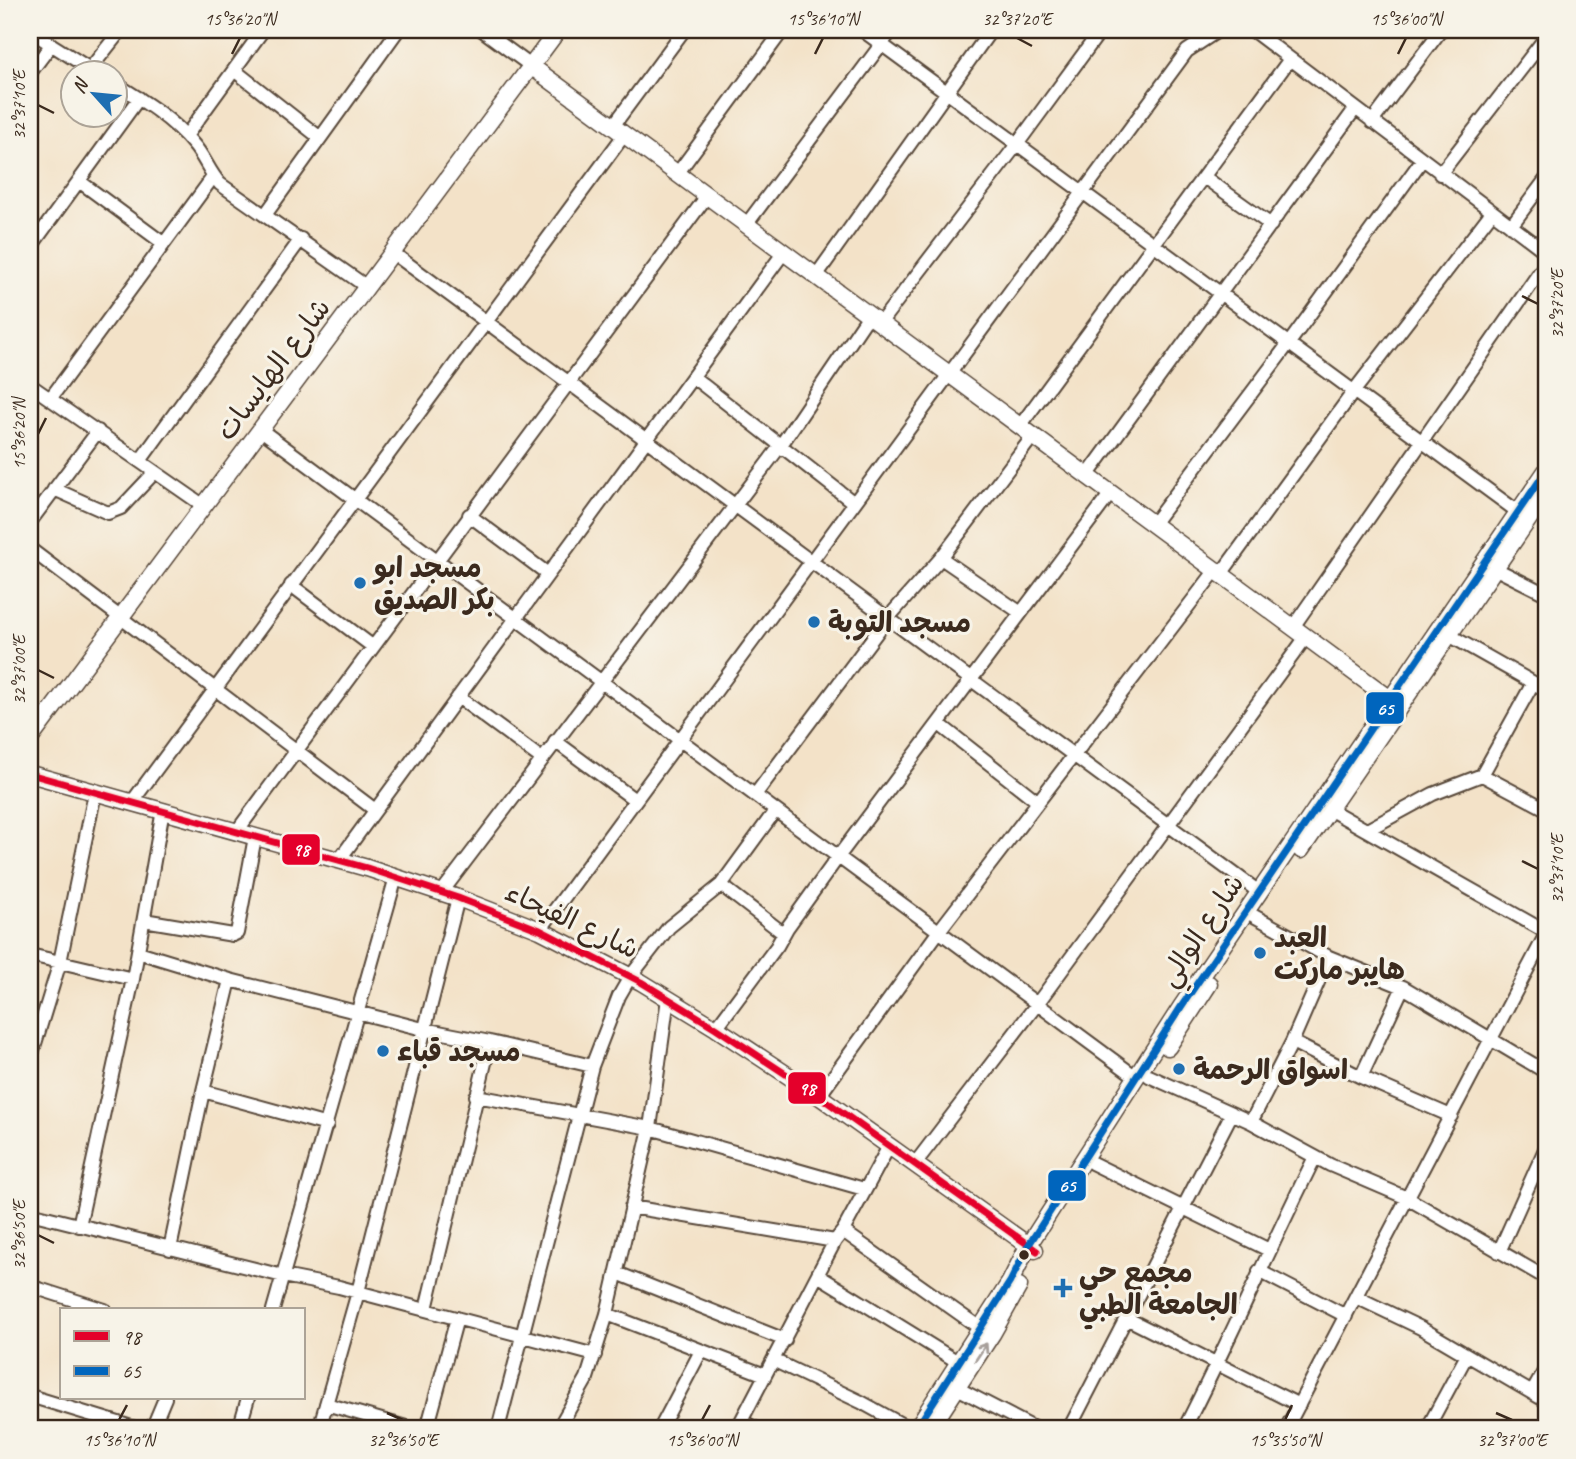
<svg xmlns="http://www.w3.org/2000/svg" width="1576" height="1459" viewBox="0 0 1576 1459" font-family="Caveat,'Playpen Sans Arabic',sans-serif">
<rect width="100%" height="100%" fill="#f7f3e8"/>
<filter id="ink" filterUnits="userSpaceOnUse"><feTurbulence type="fractalNoise" baseFrequency=".0143" numOctaves="2"/><feDisplacementMap in="SourceGraphic" scale="14" xChannelSelector="R" yChannelSelector="G"/><feConvolveMatrix kernelMatrix="1 2 1 2 8 2 1 2 1" color-interpolation-filters="sRGB"/></filter>
<filter id="wash" filterUnits="userSpaceOnUse"><feTurbulence type="fractalNoise" baseFrequency=".00686" numOctaves="4" result="noise"/><feDisplacementMap in="SourceGraphic" scale="28" xChannelSelector="R" yChannelSelector="G"/><feGaussianBlur stdDeviation="1.57" result="paint"/><feColorMatrix in="noise" values="0 0 0 0 0 0 0 0 0 0 0 0 0 0 0 0 0 1.4 0 .05"/><feComposite in="paint" operator="in"/></filter>
<g filter="url(#wash)">
<rect width="100%" height="100%" fill="#f3e2c8"/>
</g>
<g filter="url(#ink)">
<g fill="none" stroke-linecap="round" stroke-linejoin="round">
<g stroke="#574638" stroke-width="16">
<path id="minor" d="M 482,30 L 531,66
M 862,30 L 1518,512
M 1252,30 L 1546,252
M 30,31 L 98,74
M 90,69 L 121,30
M 234,70 L 319,137
M 30,73 L 51,45
M 116,84 C 142,100 173,119 193,144 C 204,156 209,172 220,184 L 367,287
M 1372,122 L 1441,30
M 613,126 L 684,30
M 186,136 L 263,30
M 677,174 L 783,30
M 1440,174 L 1546,37
M 1204,177 L 1271,225
M 79,181 L 163,243
M 265,215 L 398,30
M 746,225 L 892,30
M 1511,226 L 1546,179
M 30,248 L 139,98
M 393,253 L 1259,892
M 816,276 L 991,30
M 880,323 L 1018,143 L 1101,30
M 693,377 L 854,503
M 30,385 L 204,506
M 50,399 L 213,177
M 1020,426 L 1290,59
M 261,430 L 1136,1077
M 140,461 L 301,239
M 1087,476 L 1355,109
M 54,489 L 108,513 L 121,508 L 155,472
M 469,515 L 548,574
M 30,522 L 98,431
M 1153,524 L 1289,343 L 1422,160
M 30,549 L 375,810
M 941,558 L 1021,613
M 1494,568 L 1546,594
M 1221,574 L 1354,391 L 1492,212
M 291,585 L 372,646
M 1293,627 L 1546,263
M 1449,635 L 1546,690
M 458,697 L 542,759
M 939,724 L 1037,801
M 555,741 L 635,800
M 1482,775 L 1533,683
M 755,795 L 887,619 L 941,558 L 1033,436
M 132,802 L 624,135
M 1329,809 L 1546,932
M 1367,830 L 1433,794 L 1482,775 L 1546,809
M 237,831 L 707,196
M 339,860 L 784,252
M 721,885 L 783,933
M 442,892 L 781,445 L 869,315
M 1254,916 L 1329,957 L 1403,987 L 1546,1072
M 144,920 L 233,935 L 237,933 L 255,837
M 540,930 L 1187,51 L 1219,30
M 138,952 L 230,980 L 423,1029 L 490,1042 L 592,1066
M 30,955 L 133,979
M 716,1028 L 777,946 L 787,928 L 838,857 L 1111,493
M 1292,1042 L 1361,1077 L 1451,1116
M 30,1060 L 60,962 L 95,793
M 1149,1076 L 1251,1122 L 1330,1165 L 1407,1198 L 1546,1278
M 1361,1077 L 1403,987
M 203,1091 L 327,1125
M 476,1096 L 650,1128 L 864,1189
M 819,1096 L 939,931 L 1216,570
M 1251,1122 L 1292,1042 L 1329,957
M 1092,1163 L 1269,1250
M 914,1165 L 1037,1004 L 1306,637
M 631,1207 L 835,1241
M 30,1213 L 283,1276 L 339,1287 L 595,1355
M 79,1226 L 133,979 L 163,810
M 843,1231 L 980,1328
M 170,1249 L 203,1091 L 230,980
M 1499,1252 L 1546,1147
M 1259,1271 L 1346,1316
M 617,1273 L 785,1340
M 819,1276 L 958,1362
M 30,1286 L 105,1310
M 1356,1297 L 1421,1328 L 1467,1355
M 426,1309 L 490,1042
M 273,1310 L 396,877
M 607,1314 L 765,1375
M 1126,1318 L 1299,1405
M 773,1360 L 861,1402 L 910,1429
M 957,1388 L 1036,1429
M 1532,1393 L 1546,1368
M 30,1396 L 138,1429
M 326,1404 L 413,1429
M 741,1421 L 757,1429
M 152,1429 L 165,1398
M 239,1429 L 248,1398
M 319,1429 L 358,1292 L 458,898
M 427,1429 L 457,1318
M 498,1429 L 592,1066 L 619,996 L 630,977 L 669,927 L 721,885 L 775,811
M 558,1429 L 587,1378 L 607,1314 L 650,1128 L 668,998
M 660,1429 L 701,1351
M 737,1429 L 835,1241 L 843,1231 L 888,1148
M 1069,1429 L 1231,1115
M 1184,1429 C 1230,1340 1270,1247 1315,1157
M 1286,1429 L 1546,934
M 1427,1429 L 1467,1355 L 1546,1401"/>
</g>
<g stroke="#574638" stroke-width="19">
<path id="tertiary" d="M 531,66 L 1397,704
M 30,739 L 558,30
M 30,774 L 367,868 L 458,898 L 540,930 L 641,982 L 716,1028 L 819,1096 L 1035,1250
M 1301,850 L 1546,494
M 1168,1047 L 1209,984
M 916,1429 L 1010,1282 L 1028,1246 L 1181,1007 L 1546,471
M 930,1429 L 992,1334 L 1019,1286"/>
</g>
<use href="#minor" stroke="#fff" stroke-width="12"/>
<use href="#tertiary" stroke="#fff" stroke-width="16"/>
<g stroke="#f7f3e8" stroke-width="12">
<path id="bus-1" d="M 30,774 L 367,868 L 458,898 L 540,930 L 641,982 L 716,1028 L 819,1096 L 1037,1251"/>
</g>
<g stroke="#f7f3e8" stroke-width="12">
<path id="bus-2" d="M 916,1429 L 1010,1282 L 1028,1246 L 1181,1007 L 1546,471"/>
</g>
<use href="#bus-1" stroke="#e4002b" stroke-width="7"/>
<use href="#bus-2" stroke="#0065bd" stroke-width="7"/>
</g>
<defs><path id="oneway-shaft" d="M-6 0H5M1.5-3L5.5 0L1.5 3" fill="none" stroke-width="1.6" stroke-linecap="round" stroke-linejoin="round" transform="scale(1.75)"/></defs>
<use stroke="#a79f9a" href="#oneway-shaft" transform="translate(981 1352) rotate(-57)"/>
</g>
<path fill="none" stroke="#3b2a1e" stroke-width="2.5" d="M 1017,38 L 1032,46M 232,54 L 240,38M 815,54 L 823,38M 1398,54 L 1406,38M 38,105 L 54,113M 1522,296 L 1538,304M 38,434 L 46,418M 38,670 L 54,678M 1522,861 L 1538,869M 38,1235 L 54,1243M 387,1413 L 403,1420M 1496,1413 L 1512,1420M 119,1420 L 127,1405M 702,1420 L 710,1405M 1285,1420 L 1292,1405"/>
<g fill="#1f6fb2" stroke="#f7f3e8" stroke-width="2.5">
<circle cx="360" cy="583" r="7"/>
<circle cx="814" cy="622" r="7"/>
<circle cx="1260" cy="953" r="7"/>
<circle cx="383" cy="1051" r="7"/>
<circle cx="1179" cy="1069" r="7"/>
<path d="M1059.5 1277.5h7v7h7v7h-7v7h-7v-7h-7v-7h7z"/>
</g>
<circle fill="#3b2a1e" stroke="#f7f3e8" stroke-width="2.5" cx="1024" cy="1255" r="6"/>
<g text-anchor="middle" dominant-baseline="central" stroke-width="6" stroke-linejoin="round" paint-order="stroke">
<g font-size="28" fill="#3b2a1e" stroke="#f7f3e8">
<text transform="translate(273 369) rotate(-53)">شارع الهايسات</text>
<text transform="translate(572 920) rotate(25)">شارع الفيحاء</text>
<text transform="translate(1201 930) rotate(-56)">شارع الوالي</text>
</g>
<g font-size="28" font-weight="bold" fill="#3b2a1e" stroke="#f7f3e8" text-anchor="start">
<text x="374" y="567">مسجد ابو<tspan x="374" dy="32">بكر الصديق</tspan></text>
<text x="828" y="622">مسجد التوبة</text>
<text x="1274" y="937">العبد<tspan x="1274" dy="32">هايبر ماركت</tspan></text>
<text x="397" y="1051">مسجد قباء</text>
<text x="1193" y="1069">اسواق الرحمة</text>
<text x="1079" y="1272">مجمع حي<tspan x="1079" dy="32">الجامعة الطبي</tspan></text>
</g>
</g>
<g stroke="#f7f3e8" stroke-width="2.5">
<rect x="1365" y="691" width="40" height="34" rx="7" fill="#0065bd"/>
<rect x="281" y="833" width="40" height="33" rx="7" fill="#e4002b"/>
<rect x="787" y="1071" width="40" height="34" rx="7" fill="#e4002b"/>
<rect x="1047" y="1169" width="40" height="33" rx="7" fill="#0065bd"/>
</g>
<g font-size="19" text-anchor="middle" font-weight="bold" fill="#fff">
<text x="1385" y="715">65</text>
<text x="301" y="856">98</text>
<text x="807" y="1095">98</text>
<text x="1067" y="1192">65</text>
</g>
<rect width="1576" height="1459" fill="none" stroke="#f7f3e8" stroke-width="77"/>
<rect x="60" y="1308" width="245" height="91" fill="#f7f3e8" stroke="#aca397" stroke-width="2"/>
<rect x="74" y="1331" width="35" height="10" fill="#e4002b" stroke="#aca397" stroke-width="2"/>
<text x="122" y="1344" font-size="21" fill="#3b2a1e">98</text>
<rect x="74" y="1366" width="35" height="10" fill="#0065bd" stroke="#aca397" stroke-width="2"/>
<text x="122" y="1378" font-size="21" fill="#3b2a1e">65</text>
<g transform="translate(94 94) rotate(297)"><circle r="33" fill="#f7f3e8" stroke="#aca397" stroke-width="2"/>
<path d="M0-5L12 26L0 18L-12 26Z" fill="#1f6fb2"/>
<text y="-10" font-size="19" font-weight="bold" text-anchor="middle" fill="#3b2a1e">N</text>
</g>
<rect x="38" y="38" width="1500" height="1382" fill="none" stroke="#3b2a1e" stroke-width="2.5"/>
<g font-size="18" text-anchor="middle" fill="#3b2a1e">
<text x="240" y="25">15°36'20"N</text>
<text x="823" y="25">15°36'10"N</text>
<text x="1017" y="25">32°37'20"E</text>
<text x="1406" y="25">15°36'00"N</text>
<text transform="translate(19 105) rotate(-90)" y="6">32°37'10"E</text>
<text transform="translate(1557 304) rotate(-90)" y="6">32°37'20"E</text>
<text transform="translate(19 434) rotate(-90)" y="6">15°36'20"N</text>
<text transform="translate(19 670) rotate(-90)" y="6">32°37'00"E</text>
<text transform="translate(1557 869) rotate(-90)" y="6">32°37'10"E</text>
<text transform="translate(19 1235) rotate(-90)" y="6">32°36'50"E</text>
<text x="119" y="1446">15°36'10"N</text>
<text x="403" y="1446">32°36'50"E</text>
<text x="702" y="1446">15°36'00"N</text>
<text x="1285" y="1446">15°35'50"N</text>
<text x="1512" y="1446">32°37'00"E</text>
</g>
</svg>
